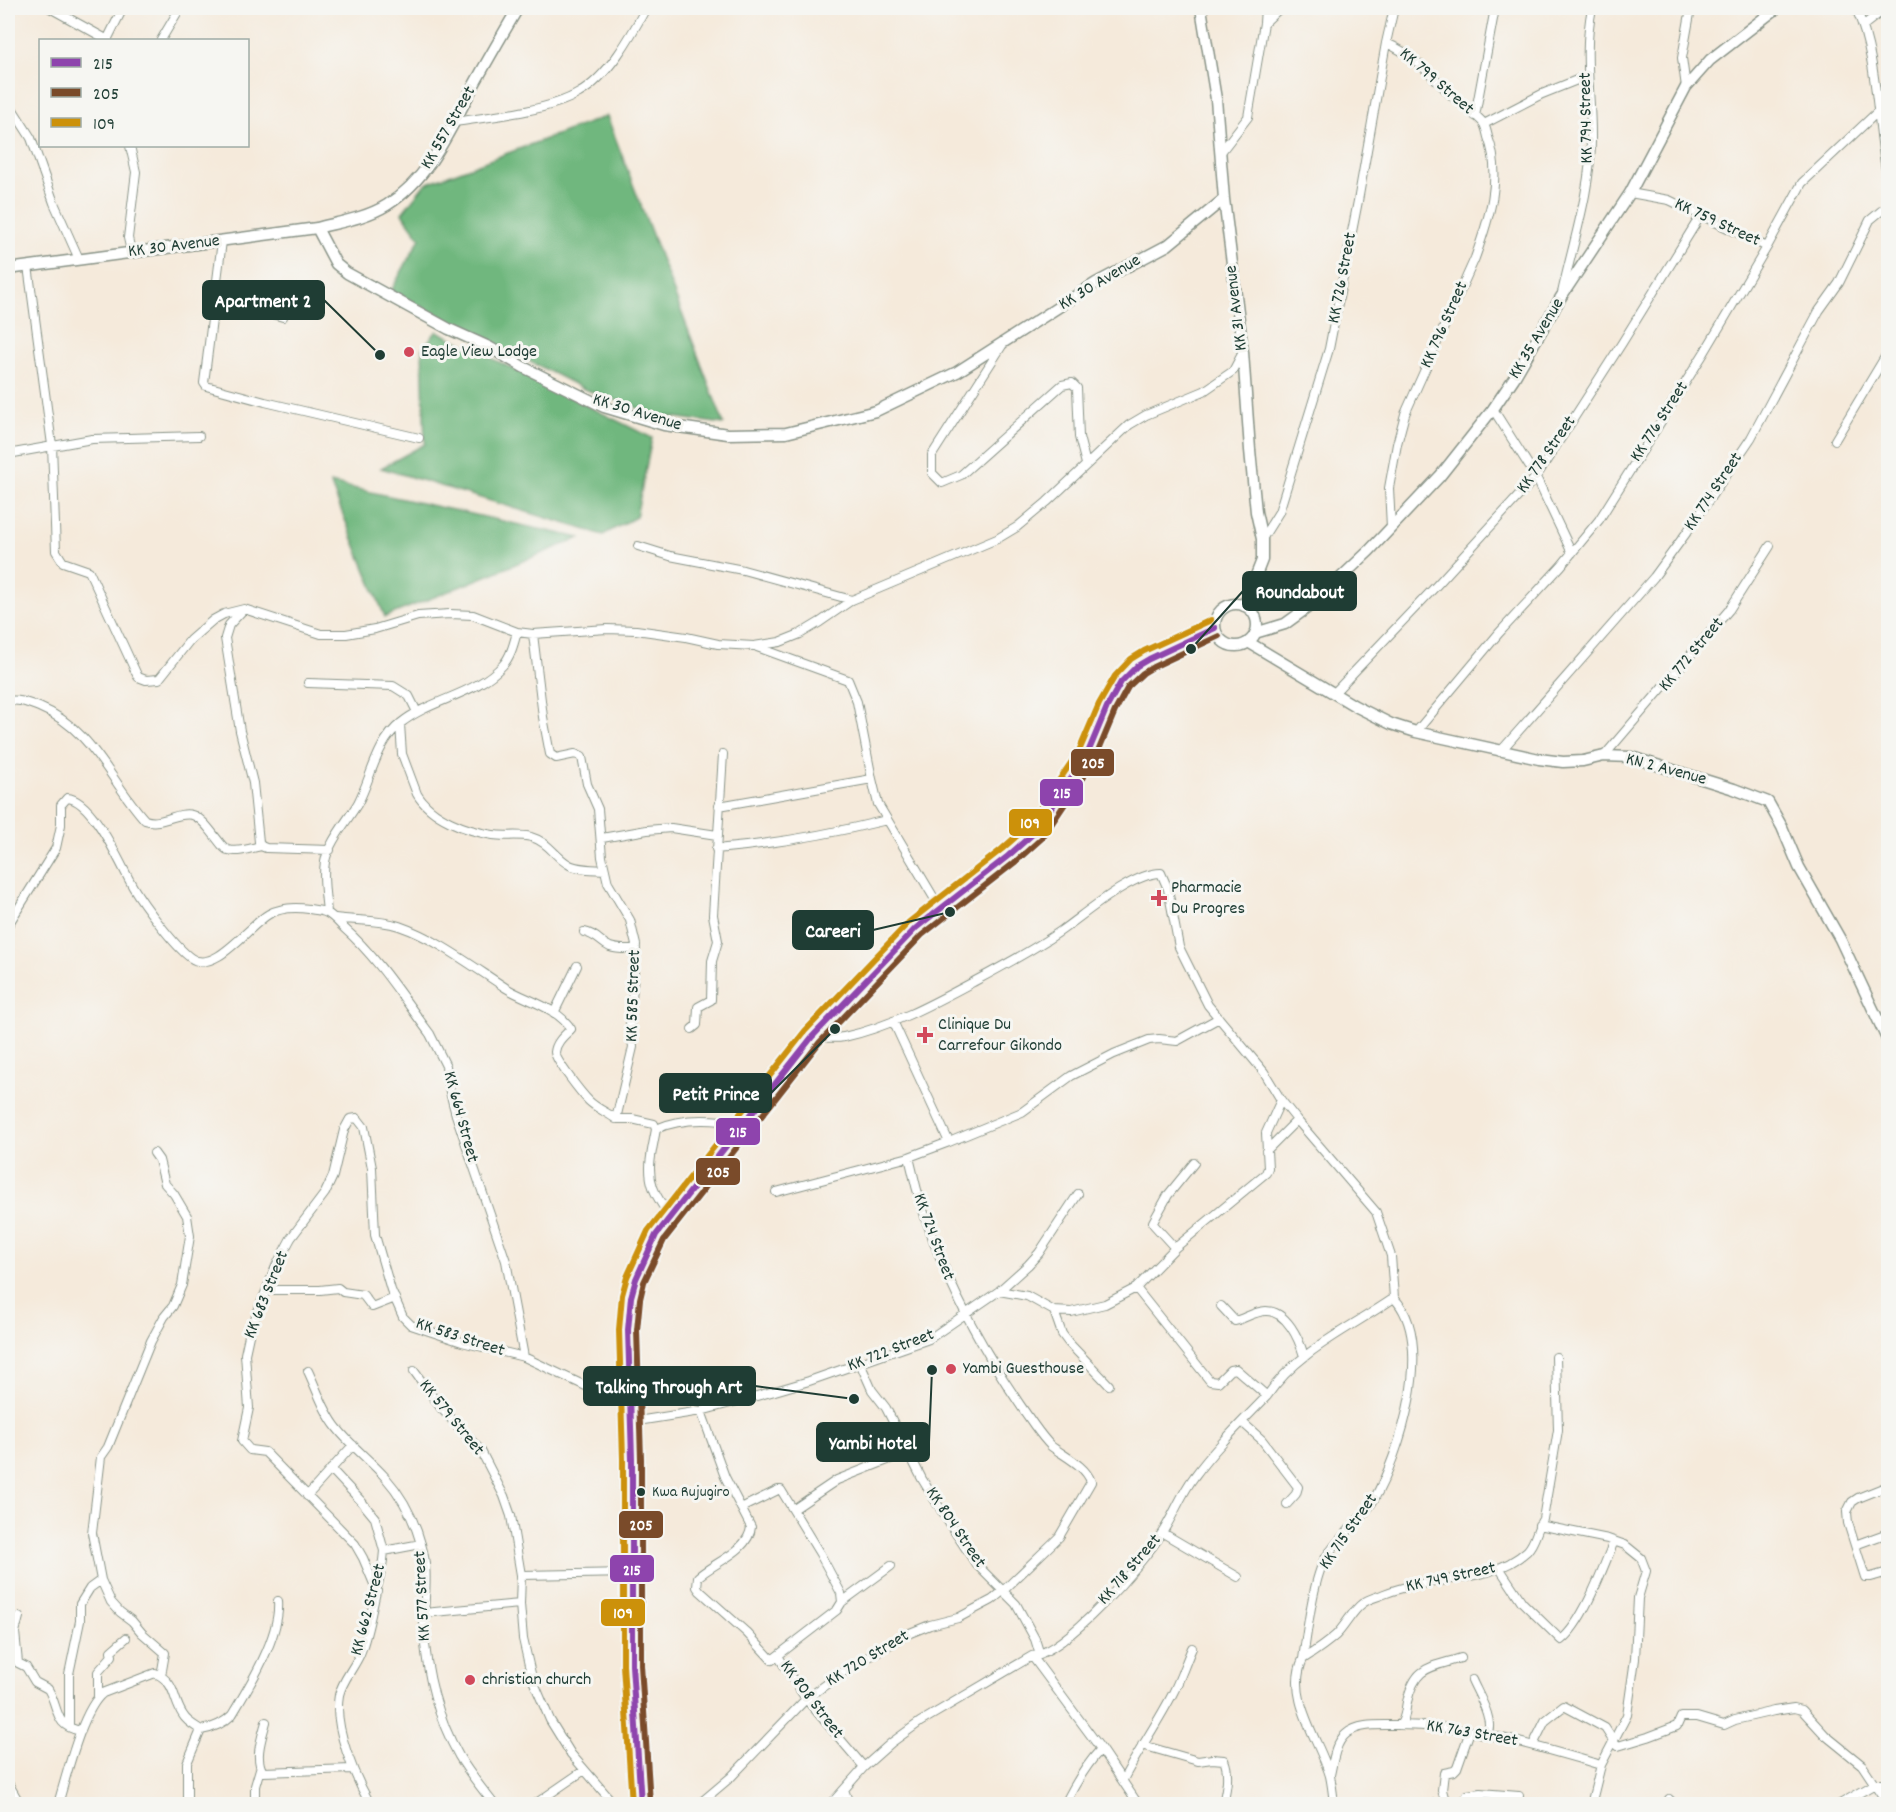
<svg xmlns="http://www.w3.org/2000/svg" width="1896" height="1812" viewBox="0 0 1896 1812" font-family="Dekko,sans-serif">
<rect width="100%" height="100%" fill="#f6f6f2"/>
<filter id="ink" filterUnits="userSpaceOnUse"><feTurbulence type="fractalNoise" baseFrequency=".0167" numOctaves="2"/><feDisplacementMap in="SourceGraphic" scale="12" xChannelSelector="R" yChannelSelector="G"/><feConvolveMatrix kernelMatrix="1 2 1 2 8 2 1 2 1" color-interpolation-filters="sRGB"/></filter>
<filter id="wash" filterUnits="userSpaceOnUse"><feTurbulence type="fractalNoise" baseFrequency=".008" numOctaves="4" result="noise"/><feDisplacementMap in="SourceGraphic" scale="24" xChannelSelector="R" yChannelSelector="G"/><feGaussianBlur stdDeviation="1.35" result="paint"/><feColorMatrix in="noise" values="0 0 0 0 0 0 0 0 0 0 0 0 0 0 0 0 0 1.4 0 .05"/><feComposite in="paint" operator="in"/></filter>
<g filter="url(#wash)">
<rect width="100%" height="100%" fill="#f5eadb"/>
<path fill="#6fb77e" stroke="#477a59" stroke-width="1.5" d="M 607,116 L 724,424 L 658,415 L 584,389 L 391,291 L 420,238 L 402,213 L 425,184 Z
M 437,331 L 652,438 L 636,517 L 603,535 L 381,468 L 425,444 L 422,349 Z
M 330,483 L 580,538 L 385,617 Z"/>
</g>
<g filter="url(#ink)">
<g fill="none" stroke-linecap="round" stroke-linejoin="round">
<g stroke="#8a9488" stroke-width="10">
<path id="street" d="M 50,8 L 108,40
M 1856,8 C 1879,62 1876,123 1888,180
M 1264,23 L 1280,8
M 1864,25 L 1886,8
M 107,40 L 123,8
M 161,40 L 180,8
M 1386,43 C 1411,53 1431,74 1450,94 C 1459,104 1477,114 1484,124 C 1486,128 1487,133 1488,137 C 1503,177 1489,219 1475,258 L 1405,414 L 1397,444 L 1389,488 L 1391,527
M 1686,87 L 1682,58 L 1691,8
M 8,102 L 31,138 L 54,203 L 79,259
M 1475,116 L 1495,8
M 454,122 C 489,117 549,111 579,93 C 608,77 631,36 646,8
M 1484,124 L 1542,94 L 1587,76
M 130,146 L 136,172 L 128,238 L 131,251
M 1221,152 L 1248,117 L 1264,23 L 1265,8
M 1630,193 L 1669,200 L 1767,247
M 222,241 L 204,383 L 206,386 L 265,402 L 419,438
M 28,266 L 52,445 L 56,551 L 63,562 L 89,571 L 138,677 L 146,680 L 159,679 L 190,640 L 213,620 L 224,614 L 244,609 L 321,634 L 346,634 L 375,629 L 418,616 L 450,614 L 473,615 L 517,632 L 533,634 L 607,629 L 636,630 L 686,637 L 718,644 L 754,646 L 780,642 L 800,634 L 820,622 L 852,600 L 997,539 L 1017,527 L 1047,502 L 1129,425 L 1146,415 L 1204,391 L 1233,371 L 1243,352
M 1562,293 C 1573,243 1592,186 1591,135 C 1591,92 1583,52 1592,8
M 215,298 L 283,317
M 1003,344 L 932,455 L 932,473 L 942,483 L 961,475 L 1062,385 L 1072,383 L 1077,388 L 1079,437 L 1086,464
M 1493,409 L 1536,477 L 1572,553
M 1835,440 L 1888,352
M 8,454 L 92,439 L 199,436
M 1262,539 L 1279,512 L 1329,349 L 1358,201 L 1386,43 L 1394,8
M 638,546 L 670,556 L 743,570 L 852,600
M 243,610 L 229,625 L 225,638 L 240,731 L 253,783 L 259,842 L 261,846 L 266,848 L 330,850
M 533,634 L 543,717 L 550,754 L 556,758 L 575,754 L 582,757 L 587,784 L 598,809 L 602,857 L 608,883 L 630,920 L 636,945 L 630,1026 L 633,1047 L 616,1119 L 632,1119 L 654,1124 L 656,1129 C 653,1148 646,1168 653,1187 C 656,1197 664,1207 670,1217
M 757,647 L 848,680 L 857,702 L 872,779
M 308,683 L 393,686 L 409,696 L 417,712
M 1334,693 L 1436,586 L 1536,477 L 1622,343 L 1701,215
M 8,701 C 19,699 28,703 39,707 C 93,729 109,780 145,820 C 162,826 177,811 192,815 C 207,819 220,848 228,850 C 238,853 252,848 261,846
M 400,724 L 402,754 L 417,794 C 431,818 467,831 493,835 C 506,837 518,834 531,837 C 549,842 554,856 568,864 C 577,870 594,869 605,870
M 1416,732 L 1499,633 L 1561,566 L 1599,520 L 1704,353 L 1767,247 L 1802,183 L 1888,102
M 1500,752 L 1654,577 L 1687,532 L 1751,438 L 1819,311 L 1839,283 L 1870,220 L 1881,211 L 1888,208
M 1604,756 L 1729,610 L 1770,546
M 719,806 L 872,779 L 878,804 L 940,908
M 602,838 L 647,830 L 671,828 L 717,835
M 716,849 C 774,844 830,834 887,820
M 327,913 C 326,897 322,878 325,862 C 328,843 348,820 358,803 C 372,776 376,743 401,723 C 431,699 476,695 503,665 C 511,656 514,643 517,632
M 335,918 C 356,921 378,919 399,926 C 437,939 472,966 506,988 C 527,1001 557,1007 571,1029 C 564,1036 556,1042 555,1052 C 555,1060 582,1094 589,1101 C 596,1108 608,1113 616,1119
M 8,925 L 56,848 L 61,825 L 61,805 L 67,798 C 93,799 121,866 133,887 C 143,904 175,947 191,958 C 215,975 249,925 269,914 C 282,907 295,907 309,909 C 314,910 322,910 327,913 C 333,916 339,923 344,928 C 378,958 403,998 430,1034 L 446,1066 L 450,1092 L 456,1115 L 506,1261 L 524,1357
M 584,932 C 598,935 599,942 610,947 C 618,950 627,949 636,949
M 554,1013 L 577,966
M 893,1021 L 949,1142
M 692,1029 L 697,1025 L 698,1007 L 711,1000 L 712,961 L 718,941 L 713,915 L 723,754
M 812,1037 C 822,1037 834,1039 844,1037 C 890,1027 934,1003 975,981 C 1005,965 1035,949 1062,930 C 1086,913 1132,873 1161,873 L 1168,889 L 1179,947 L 1208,1005 L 1264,1072 L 1281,1100 L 1297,1120 L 1376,1212 L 1391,1256 L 1394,1298
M 656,1129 C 681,1117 716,1119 743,1124
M 1266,1151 L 1297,1120
M 154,1153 L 159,1160 L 165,1184 L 174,1194 L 187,1216 L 190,1236 L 182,1285 L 173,1306 L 164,1317 L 151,1341 L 108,1447 L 101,1457 L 92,1533 L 101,1580 L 111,1602 L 120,1612 L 132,1621 L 142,1633 L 165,1653 L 161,1676
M 776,1192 L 909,1157 L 949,1142 L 1022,1112 L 1071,1076 L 1114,1054 L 1149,1040 L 1159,1039 L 1177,1041 L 1219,1018
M 1175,1248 L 1154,1225 L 1153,1222 L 1168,1195 L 1194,1163
M 268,1287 L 273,1290 L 320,1290 L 338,1288 L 343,1292 L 363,1295 L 372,1307 L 395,1298
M 1136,1288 L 1210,1381 L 1218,1382 L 1230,1370 L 1236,1369 L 1267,1396
M 999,1291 L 1027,1296 L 1054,1311 L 1071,1312 L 1105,1304 L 1136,1288 L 1175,1248 L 1266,1173 L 1268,1168 L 1266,1133 L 1281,1100
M 1221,1306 L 1235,1321 C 1245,1318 1256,1311 1266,1311 C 1287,1311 1299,1339 1304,1356
M 1054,1311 L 1062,1334 L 1068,1342 L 1109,1385
M 860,1363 L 872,1390 L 886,1408 L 922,1479 L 949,1523 L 976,1564 L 1016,1604 L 1035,1639 L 1040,1655
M 308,1371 C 317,1390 324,1412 337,1428 C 351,1446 370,1460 385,1477 C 402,1496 414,1519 421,1544 C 430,1572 423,1602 424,1630 C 426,1673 438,1719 459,1756 C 469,1773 482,1789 494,1804
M 414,1371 L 441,1408 L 481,1451 L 504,1496 L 511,1516 L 521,1575 L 520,1604 L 523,1639 L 532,1678 L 550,1720 L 571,1754 L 614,1804
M 701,1411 L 725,1477 L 751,1527 C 749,1551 713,1563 698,1577 L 697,1587 L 700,1591 L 747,1633 L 772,1660 L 837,1610 L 842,1602 L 841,1593 L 820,1554 L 781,1490 L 778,1490 L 741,1508
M 631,1422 L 701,1411 L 775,1391 L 809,1381 L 929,1339 L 999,1291 L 1028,1265 L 1039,1253 L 1078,1194
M 1242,1422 L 1262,1440 L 1298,1487 L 1296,1494 L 1287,1504
M 331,1469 L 361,1501 L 375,1518 L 384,1551
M 1888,1486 L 1858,1498 L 1852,1502 L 1847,1512 L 1848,1523 L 1865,1577 L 1871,1577 L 1888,1572
M 307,1496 L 353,1445
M 794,1509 L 837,1480 L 908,1452
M 1539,1525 L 1608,1539 L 1625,1545 L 1641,1558 L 1646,1571 L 1638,1598 L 1635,1659 L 1627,1715 L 1601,1765
M 1163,1533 L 1238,1577
M 1855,1545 L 1888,1533
M 1500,1569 L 1522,1602 L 1561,1640 C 1582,1624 1602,1571 1612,1546
M 521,1575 L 631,1573
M 377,1591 L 363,1558 L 355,1544 L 265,1452 L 250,1450 L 242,1441 L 249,1408 L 245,1354 L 250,1331 L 276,1266 L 291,1238 L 325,1193 L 333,1176 L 344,1130 L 350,1119 L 357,1118 L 364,1127 L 372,1168 L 375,1235 L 391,1290 L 403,1317 L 411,1325 L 462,1342 L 524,1357 L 630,1407
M 842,1602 L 891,1566
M 424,1613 L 520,1604
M 19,1617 L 15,1632 L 18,1663 L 26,1667 L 35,1682 L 48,1689 C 60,1709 53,1726 81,1731
M 778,1656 L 806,1699 L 864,1767
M 1032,1656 L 1101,1749 L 1138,1804
M 1303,1659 C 1314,1652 1326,1644 1336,1635 C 1346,1625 1352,1611 1363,1603 C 1368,1599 1377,1597 1384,1594 C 1430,1575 1490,1585 1527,1551 C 1536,1542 1536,1530 1543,1519 L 1558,1430 L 1556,1357
M 1472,1680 C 1478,1694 1495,1721 1487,1734
M 98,1697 L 98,1672 L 112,1656 L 111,1651 L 126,1638
M 266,1722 C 262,1737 254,1758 263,1772 L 352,1769
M 1400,1725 C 1406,1718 1405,1711 1407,1702 C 1415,1666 1429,1668 1461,1658
M 69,1727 L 69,1674 L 80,1621 L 80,1604 L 90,1588 L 101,1580
M 1142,1745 L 1198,1761 L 1212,1759 L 1224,1760 C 1230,1774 1226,1790 1223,1804
M 1533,1745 L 1545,1721 L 1564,1706 L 1605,1728 L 1614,1742 L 1618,1746 L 1648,1737 L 1677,1726 L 1681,1717 L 1697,1717 L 1724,1725 L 1735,1720 L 1774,1711 L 1794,1708 L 1802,1710 L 1825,1735 L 1862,1765 L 1888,1804
M 1330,1775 C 1333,1762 1335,1743 1346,1734 C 1358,1724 1376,1725 1391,1725 C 1463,1723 1532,1745 1601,1765 L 1592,1801 L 1594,1804
M 1123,1780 C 1138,1751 1157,1724 1172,1695 C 1180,1680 1185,1664 1192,1648
M 8,1783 L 20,1804
M 844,1790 L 847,1798 L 845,1804
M 1669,1799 L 1674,1804
M 58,1804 C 66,1778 82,1709 103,1693 L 155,1673 C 177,1683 172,1699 183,1715 C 187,1722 195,1726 201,1730 C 214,1728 223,1724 232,1715 C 249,1687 281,1635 278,1601
M 187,1804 L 187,1763 L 201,1730
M 255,1804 L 255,1786 L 260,1769
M 370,1804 C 355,1777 333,1728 339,1695 C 342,1681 354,1668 360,1654 C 368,1634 371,1613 376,1592 C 380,1578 383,1566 384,1551 L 421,1544
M 535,1804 L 583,1771
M 699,1804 L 731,1777 L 806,1699 L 849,1668 L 910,1633 L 930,1625 L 958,1618 L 992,1600 L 1003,1591 L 1059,1537 L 1091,1482 C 1086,1466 1064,1456 1051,1446 C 1045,1440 1039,1432 1034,1425 C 976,1343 930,1256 909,1157
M 831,1804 L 864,1767 L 891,1743 L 920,1722 L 1032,1656 C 1067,1651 1142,1564 1162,1533 C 1174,1515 1181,1494 1194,1477 C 1215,1448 1242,1422 1267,1396 C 1297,1351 1351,1328 1394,1298
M 1065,1804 C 1075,1784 1085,1766 1101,1749
M 1334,1804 C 1333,1795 1332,1785 1330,1776 C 1320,1741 1285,1697 1303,1659 C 1307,1633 1313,1579 1326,1557 C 1339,1537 1360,1522 1373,1501 C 1400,1455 1436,1342 1394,1298
M 1432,1804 L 1445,1802
M 1446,1804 L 1442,1790 L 1444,1773 L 1454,1771 L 1457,1768 L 1470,1731
M 1446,1804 L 1465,1802 L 1467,1795 L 1480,1793 L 1519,1796
M 1840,1804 L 1875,1784 L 1888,1784"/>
</g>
<g stroke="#8a9488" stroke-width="13">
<path id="secondary" d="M 1201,8 L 1216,99 L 1224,199 L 1243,352 L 1250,450 L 1256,512 L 1262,539 L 1262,560 L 1244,606
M 317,228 L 336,264 L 347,273 L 449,329 L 489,347 L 523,367 L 604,407 L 664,425 L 728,434 L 786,433 L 876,411 L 957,372 L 1096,283 L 1168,245 L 1224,199
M 8,269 L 317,228 C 340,222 366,218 387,205 C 427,180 447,136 468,96 C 484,66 501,37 518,8
M1215 625a21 21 0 1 1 42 0a21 21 0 1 1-42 0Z
M 1255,633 L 1285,624 L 1314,603 L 1369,551 L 1440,476 L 1493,409 L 1514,378 L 1561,297 L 1630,193 L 1686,87 L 1710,60 L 1777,8
M 1248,642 L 1355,706 L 1391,724 L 1416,732 L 1539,759 L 1563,762 L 1583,761 L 1604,756 L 1631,757 L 1734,789 L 1768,802 L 1782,827 L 1799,867 L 1840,939 L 1888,1041
M 641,1804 L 632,1665 L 632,1459 L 628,1330 L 631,1297 L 636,1279 L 656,1235 L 670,1217 L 812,1037 L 916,928 L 1008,856 L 1035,832 L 1087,755 L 1107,707 L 1121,682 L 1137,666 L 1149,659 L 1215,628"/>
</g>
<use href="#street" stroke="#fff" stroke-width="8"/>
<use href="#secondary" stroke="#fff" stroke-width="10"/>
<g stroke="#f6f6f2" stroke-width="10">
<path id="bus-1" d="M 641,1804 L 632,1665 L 632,1459 L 628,1330 L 631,1297 L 636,1279 L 656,1235 L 812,1037 L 916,928 L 1008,856 L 1035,832 L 1087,755 L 1107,707 L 1121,682 L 1137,666 L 1149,659 L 1215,628"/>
</g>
<g stroke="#f6f6f2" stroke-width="10">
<path id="bus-2" d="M 650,1803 L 641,1665 L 641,1459 L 637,1330 L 640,1299 L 644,1282 L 664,1240 L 819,1043 L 922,935 L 1014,863 L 1042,838 L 1095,759 L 1115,711 L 1128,687 L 1143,673 L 1153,667 L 1219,636"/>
</g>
<g stroke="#f6f6f2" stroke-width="10">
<path id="bus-3" d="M 632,1804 L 623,1665 L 623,1459 L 619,1330 L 622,1295 L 627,1277 L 648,1231 L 805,1031 L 909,922 L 1002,849 L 1028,826 L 1079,751 L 1099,704 L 1115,676 L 1131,659 L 1144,651 L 1211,620"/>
</g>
<use href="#bus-1" stroke="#8e44ad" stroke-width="6"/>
<use href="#bus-2" stroke="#7a4b2a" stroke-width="6"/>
<use href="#bus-3" stroke="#cc910a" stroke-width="6"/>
</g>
</g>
<g fill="#d1495b" stroke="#f6f6f2" stroke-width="2">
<circle cx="409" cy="352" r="6"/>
<path d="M1156 889h6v6h6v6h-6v6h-6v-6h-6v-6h6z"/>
<path d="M922 1026h6v6h6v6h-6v6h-6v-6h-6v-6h6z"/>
<circle cx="951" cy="1369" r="6"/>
<circle cx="470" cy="1680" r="6"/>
</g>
<circle fill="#1f3d34" stroke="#f6f6f2" stroke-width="2" cx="641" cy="1492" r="5"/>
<g text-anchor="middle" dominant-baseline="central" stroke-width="6" stroke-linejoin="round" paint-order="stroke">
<g font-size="16" fill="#1f3d34" stroke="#f6f6f2" text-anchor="start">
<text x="652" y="1492">Kwa Rujugiro</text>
</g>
<g font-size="18" fill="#1f3d34" stroke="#f6f6f2">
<text transform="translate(1436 82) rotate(41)">KK 799 Street</text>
<text transform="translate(1587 118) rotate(-91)">KK 794 Street</text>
<text transform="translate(449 128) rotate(-60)">KK 557 Street</text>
<text transform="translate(1717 223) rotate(25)">KK 759 Street</text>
<text transform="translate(174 247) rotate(-7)">KK 30 Avenue</text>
<text transform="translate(1343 278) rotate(-79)">KK 726 Street</text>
<text transform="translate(1100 283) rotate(-31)">KK 30 Avenue</text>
<text transform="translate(1237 308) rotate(-97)">KK 31 Avenue</text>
<text transform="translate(1445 325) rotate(-66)">KK 796 Street</text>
<text transform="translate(1537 339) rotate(-59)">KK 35 Avenue</text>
<text transform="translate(637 413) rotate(17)">KK 30 Avenue</text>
<text transform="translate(1660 422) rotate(-57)">KK 776 Street</text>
<text transform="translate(1547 455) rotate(-55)">KK 778 Street</text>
<text transform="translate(1714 492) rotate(-56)">KK 774 Street</text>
<text transform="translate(1692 655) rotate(-50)">KK 772 Street</text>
<text transform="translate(1666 770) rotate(15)">KN 2 Avenue</text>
<text transform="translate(634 996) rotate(-88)">KK 585 Street</text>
<text transform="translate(460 1117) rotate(75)">KK 664 Street</text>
<text transform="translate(933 1237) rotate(70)">KK 724 Street</text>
<text transform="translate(267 1295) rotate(-68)">KK 683 Street</text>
<text transform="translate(460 1338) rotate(18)">KK 583 Street</text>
<text transform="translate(891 1351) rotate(-21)">KK 722 Street</text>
<text transform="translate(451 1418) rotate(51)">KK 579 Street</text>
<text transform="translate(955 1528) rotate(56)">KK 804 Street</text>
<text transform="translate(1349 1532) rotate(-55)">KK 715 Street</text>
<text transform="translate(1130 1570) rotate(-49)">KK 718 Street</text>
<text transform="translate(1451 1578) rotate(-12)">KK 749 Street</text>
<text transform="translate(423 1596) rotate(-93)">KK 577 Street</text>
<text transform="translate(369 1610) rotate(-75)">KK 662 Street</text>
<text transform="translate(868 1659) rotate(-31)">KK 720 Street</text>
<text transform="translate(811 1700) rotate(53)">KK 808 Street</text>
<text transform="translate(1472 1734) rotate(10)">KK 763 Street</text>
</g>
<g font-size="18" fill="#1f3d34" stroke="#f6f6f2" text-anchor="start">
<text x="421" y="352">Eagle View Lodge</text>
<text x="1171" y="888">Pharmacie<tspan x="1171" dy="21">Du Progres</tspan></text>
<text x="938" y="1025">Clinique Du<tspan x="938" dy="21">Carrefour Gikondo</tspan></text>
<text x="963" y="1369">Yambi Guesthouse</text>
<text x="482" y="1680">christian church</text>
</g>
</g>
<path fill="none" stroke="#1f3d34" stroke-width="2" d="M380 355L324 300M1191 649L1243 591M950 912L873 930M835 1029L771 1093M854 1399L755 1386M932 1370L929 1442"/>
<g fill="#1f3d34" stroke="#f6f6f2" stroke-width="2">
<circle cx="380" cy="355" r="6"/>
<circle cx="1191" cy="649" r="6"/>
<circle cx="950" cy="912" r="6"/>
<circle cx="835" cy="1029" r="6"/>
<circle cx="854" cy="1399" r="6"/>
<circle cx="932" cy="1370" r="6"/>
</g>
<g fill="#1f3d34" stroke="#1f3d34" stroke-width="2">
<rect x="203" y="281" width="121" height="38" rx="6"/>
<rect x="1243" y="572" width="113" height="38" rx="6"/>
<rect x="793" y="911" width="80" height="38" rx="6"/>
<rect x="660" y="1074" width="111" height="38" rx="6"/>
<rect x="584" y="1367" width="171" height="38" rx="6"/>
<rect x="817" y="1423" width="112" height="38" rx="6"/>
</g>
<g font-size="20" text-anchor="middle" font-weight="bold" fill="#fff">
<text x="263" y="307">Apartment 2</text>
<text x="1300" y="598">Roundabout</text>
<text x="833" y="937">Careeri</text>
<text x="716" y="1100">Petit Prince</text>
<text x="669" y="1393">Talking Through Art</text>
<text x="873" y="1449">Yambi Hotel</text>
</g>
<g stroke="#f6f6f2" stroke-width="2">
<rect x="1070" y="748" width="45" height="29" rx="6" fill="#7a4b2a"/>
<rect x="1039" y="778" width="45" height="29" rx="6" fill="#8e44ad"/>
<rect x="1008" y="808" width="45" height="29" rx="6" fill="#cc910a"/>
<rect x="715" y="1117" width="46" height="29" rx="6" fill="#8e44ad"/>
<rect x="695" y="1157" width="46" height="29" rx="6" fill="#7a4b2a"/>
<rect x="618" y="1510" width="46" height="29" rx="6" fill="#7a4b2a"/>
<rect x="609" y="1554" width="46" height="29" rx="6" fill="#8e44ad"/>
<rect x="600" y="1598" width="46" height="29" rx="6" fill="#cc910a"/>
</g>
<g font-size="16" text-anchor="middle" font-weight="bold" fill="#fff">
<text x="1093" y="768">205</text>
<text x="1062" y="798">215</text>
<text x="1030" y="828">109</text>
<text x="738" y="1137">215</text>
<text x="718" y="1177">205</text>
<text x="641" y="1530">205</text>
<text x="632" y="1575">215</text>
<text x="623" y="1618">109</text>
</g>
<rect width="1896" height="1812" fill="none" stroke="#f6f6f2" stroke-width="30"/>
<rect x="39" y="39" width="210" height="108" fill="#f6f6f2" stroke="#a0aca6" stroke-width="1.5"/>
<rect x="51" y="58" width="30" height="9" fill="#8e44ad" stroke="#a0aca6" stroke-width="1.5"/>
<text x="93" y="69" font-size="18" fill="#1f3d34">215</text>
<rect x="51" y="88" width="30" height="9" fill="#7a4b2a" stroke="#a0aca6" stroke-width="1.5"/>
<text x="93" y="99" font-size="18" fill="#1f3d34">205</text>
<rect x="51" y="118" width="30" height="9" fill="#cc910a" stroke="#a0aca6" stroke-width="1.5"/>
<text x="93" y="129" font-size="18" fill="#1f3d34">109</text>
</svg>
